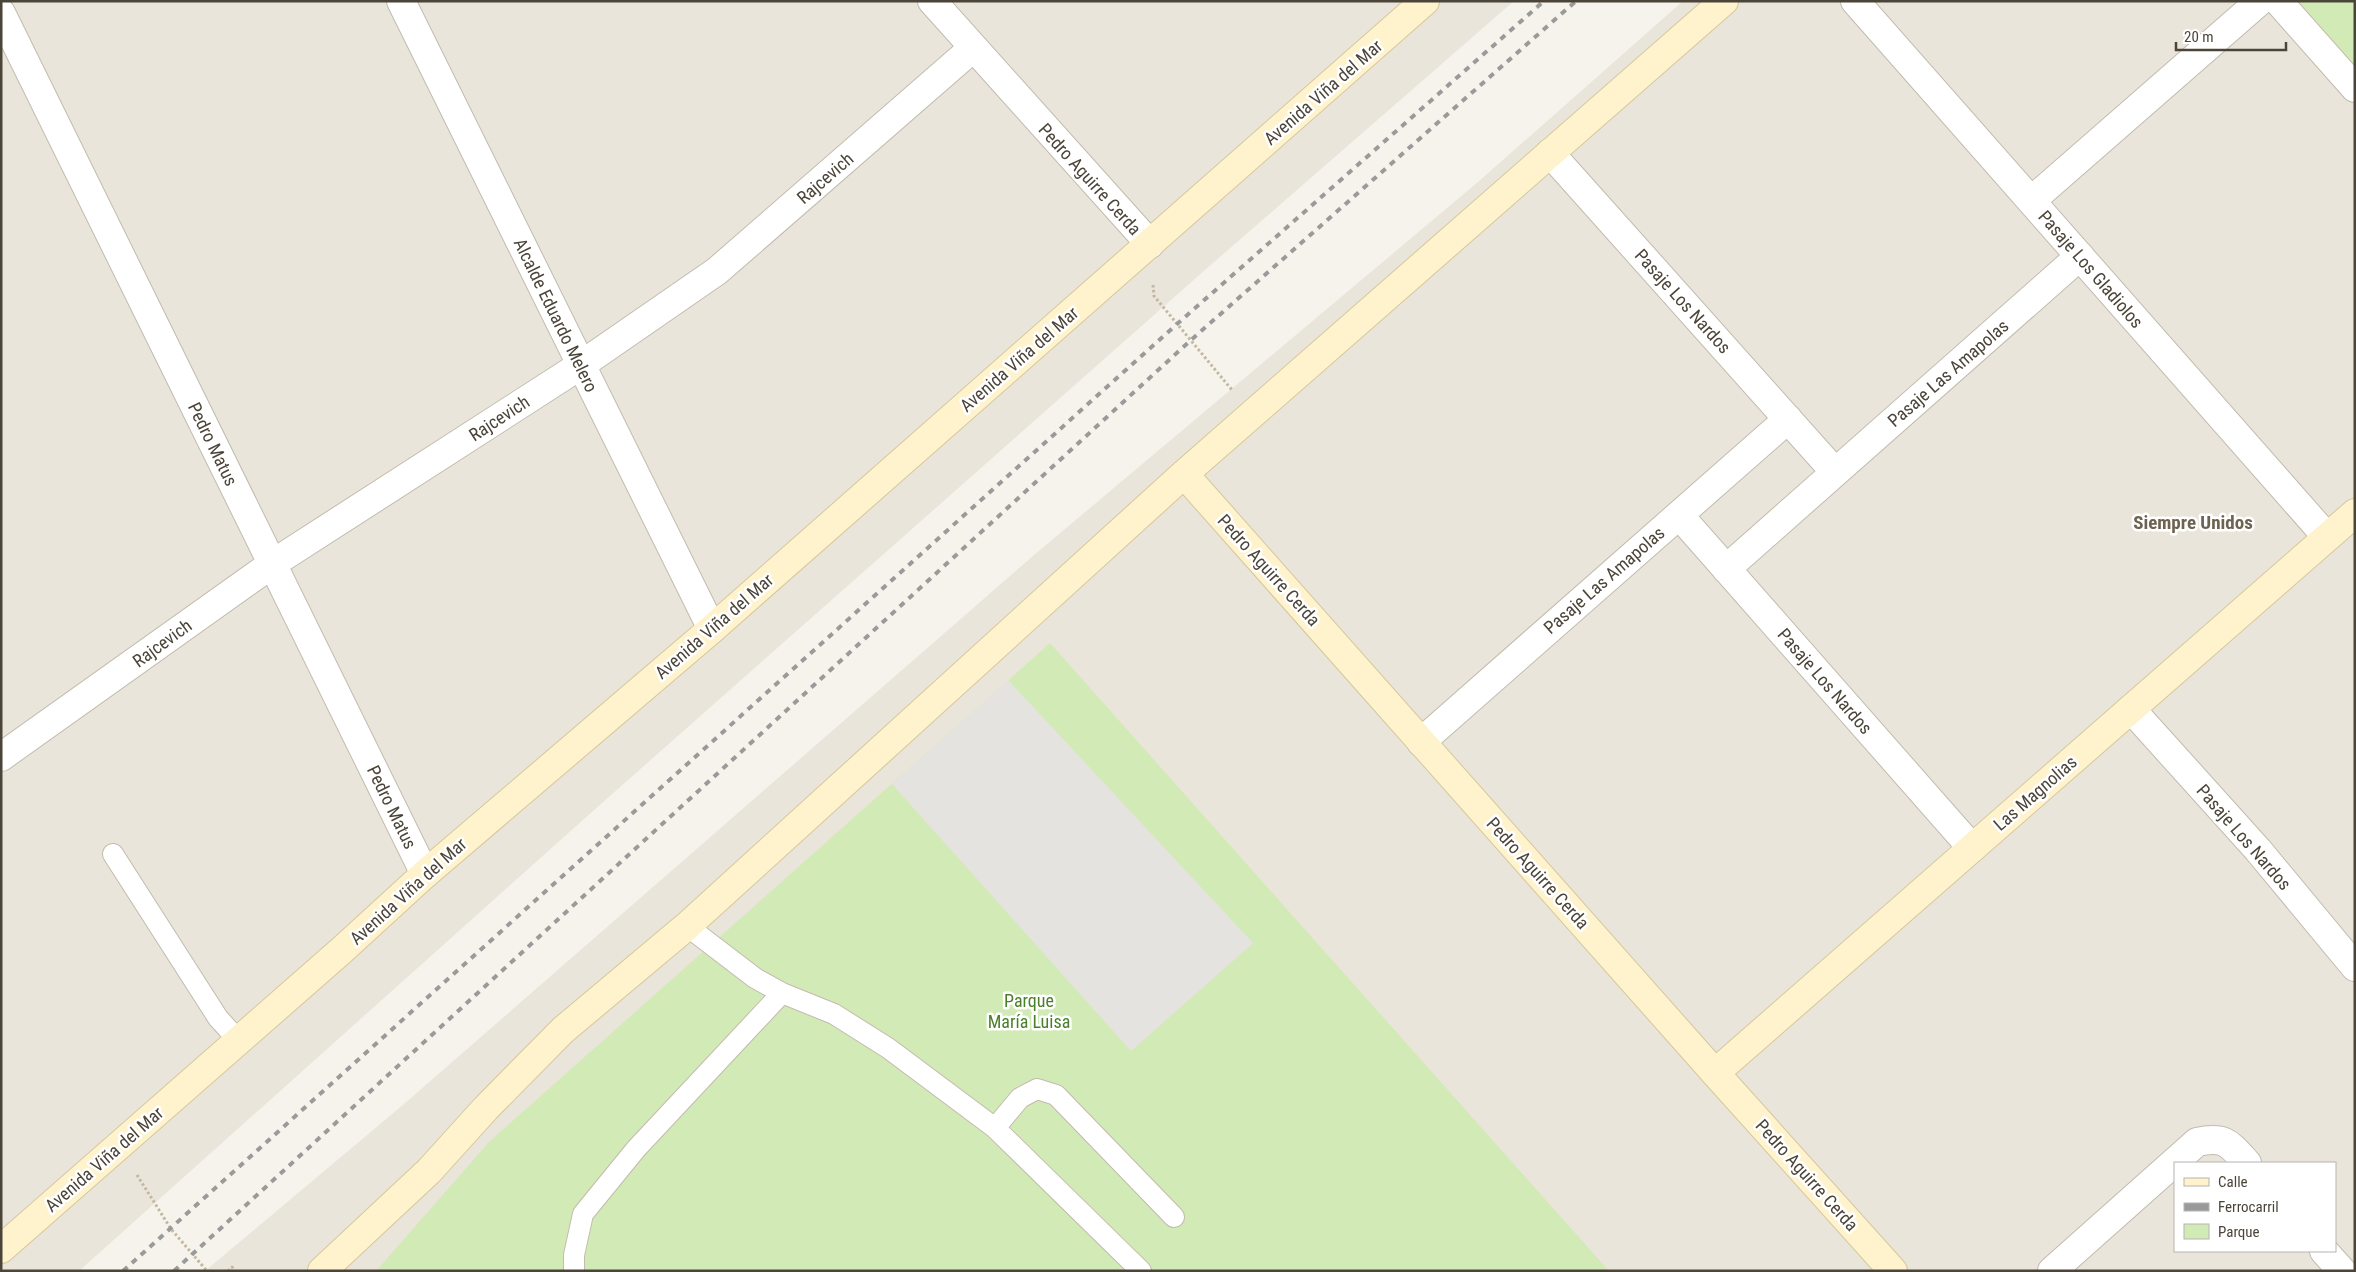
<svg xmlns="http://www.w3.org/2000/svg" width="2356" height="1272" viewBox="0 0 2356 1272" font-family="'Roboto Condensed',sans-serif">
<rect width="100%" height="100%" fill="#f6f3ec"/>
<path fill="#eae5da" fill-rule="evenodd" d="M 1,1 L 1514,1 L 1205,270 L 593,811 L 79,1271 L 1,1271 Z
M 1683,1 L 2355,1 L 2355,1271 L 205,1271 L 404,1104 L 1034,555 L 1478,182 ZM 2175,1163 L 2335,1163 L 2335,1251 L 2175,1251 Z"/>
<path fill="#d2eab5" d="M 2292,1 L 2355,1 L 2355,67 L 2352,69 Z
M 1050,643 L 1609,1271 L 376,1271 L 489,1142 Z"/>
<path fill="#e5e3e0" d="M 1008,680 L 1253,943 L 1131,1051 L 892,784 Z"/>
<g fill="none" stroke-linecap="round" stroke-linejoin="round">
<g stroke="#c2bbae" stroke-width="22">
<path id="lane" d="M 113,854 L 218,1018 L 239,1041
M 687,926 L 755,978 L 782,993 L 834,1014 L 888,1048 L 995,1128 L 1141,1271
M 995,1128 L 1020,1098 L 1037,1089 L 1056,1095 L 1174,1217
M 574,1271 L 574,1255 L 583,1214 L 636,1149 L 782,993"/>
</g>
<g stroke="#c2bbae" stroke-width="30">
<path id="street" d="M 401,1 L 712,629
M 932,1 L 1150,244
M 1855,1 L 2327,537
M 2278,1 L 2355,88
M 1,13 L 425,874
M 1550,153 L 1835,472
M 2031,201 L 2260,1
M 1679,515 L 1972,848
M 1726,569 L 2080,256
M 2131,709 L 2258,850 L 2355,967
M 1421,742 L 1788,419
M 1,757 L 272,564 L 581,365 L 717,271 L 973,48
M 2324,1251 L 2342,1271
M 2052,1271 L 2197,1142 C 2225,1136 2229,1143 2247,1163"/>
</g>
<g stroke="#d6c79b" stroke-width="30">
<path id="secondary" d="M 1184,474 L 1715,1073 L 1893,1271
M 1715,1073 L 2355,513
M 1,1249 L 342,950 L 425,874 L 712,629 L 1425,1
M 322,1271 L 429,1171 L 486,1108 L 563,1030 L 687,926 L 1184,474 L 1724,1"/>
</g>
<path stroke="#c4b79f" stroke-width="3" stroke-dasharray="2.5 2.5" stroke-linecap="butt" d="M 1153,285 L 1154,296 L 1232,390
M 137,1175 L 171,1229 L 207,1271
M 228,1271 L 232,1267 L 235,1271"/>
<use href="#lane" stroke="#fff" stroke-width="20"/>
<use href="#street" stroke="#fff" stroke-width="28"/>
<use href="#secondary" stroke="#fff3cd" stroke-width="28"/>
<path stroke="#9a9a9a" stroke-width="4" stroke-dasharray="6 6" stroke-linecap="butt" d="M 123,1271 L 1177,324 L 1544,1
M 174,1271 L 1191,340 L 1576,1"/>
</g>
<g text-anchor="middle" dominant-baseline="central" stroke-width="5" stroke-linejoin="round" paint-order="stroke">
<g font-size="18" fill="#4b4439" stroke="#fff">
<text transform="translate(1323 92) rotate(-41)">Avenida Viña del Mar</text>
<text transform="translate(825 178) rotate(-41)">Rajcevich</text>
<text transform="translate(1090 179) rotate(48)">Pedro Aguirre Cerda</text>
<text transform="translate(2091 269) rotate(49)">Pasaje Los Gladiolos</text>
<text transform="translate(1683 301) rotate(48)">Pasaje Los Nardos</text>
<text transform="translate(556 315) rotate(64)">Alcalde Eduardo Melero</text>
<text transform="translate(1019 359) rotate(-41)">Avenida Viña del Mar</text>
<text transform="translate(1948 373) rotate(-41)">Pasaje Las Amapolas</text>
<text transform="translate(499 418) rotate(-33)">Rajcevich</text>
<text transform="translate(213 444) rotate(64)">Pedro Matus</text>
<text transform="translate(1269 570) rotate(48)">Pedro Aguirre Cerda</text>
<text transform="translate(1604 580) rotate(-41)">Pasaje Las Amapolas</text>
<text transform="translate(714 626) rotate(-41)">Avenida Viña del Mar</text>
<text transform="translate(162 643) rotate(-36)">Rajcevich</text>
<text transform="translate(1825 681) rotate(49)">Pasaje Los Nardos</text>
<text transform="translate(2035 793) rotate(-41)">Las Magnolias</text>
<text transform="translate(392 807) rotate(64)">Pedro Matus</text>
<text transform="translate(2244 837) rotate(49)">Pasaje Los Nardos</text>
<text transform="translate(1538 873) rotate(48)">Pedro Aguirre Cerda</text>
<text transform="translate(408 891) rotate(-42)">Avenida Viña del Mar</text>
<text transform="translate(104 1159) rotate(-41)">Avenida Viña del Mar</text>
<text transform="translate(1807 1175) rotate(48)">Pedro Aguirre Cerda</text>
</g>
<g font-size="18" fill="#4a7f2a" stroke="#fff">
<text x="1029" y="1000">Parque<tspan x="1029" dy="21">María Luisa</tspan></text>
</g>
<g font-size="19" font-weight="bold" fill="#6e6250" stroke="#fff">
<text x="2193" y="522">Siempre Unidos</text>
</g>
</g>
<rect width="2356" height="1272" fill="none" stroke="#4b4439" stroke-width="5"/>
<rect x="2174" y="1162" width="162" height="90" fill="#ffffff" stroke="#b7b4b0"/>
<rect x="2184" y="1178" width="25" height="8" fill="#fff3cd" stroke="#b7b4b0"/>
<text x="2218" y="1187" font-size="15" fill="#4b4439">Calle</text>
<rect x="2184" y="1203" width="25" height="8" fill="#9a9a9a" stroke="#b7b4b0"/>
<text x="2218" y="1212" font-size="15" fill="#4b4439">Ferrocarril</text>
<rect x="2184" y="1224" width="25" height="15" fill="#d2eab5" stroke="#b7b4b0"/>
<text x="2218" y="1237" font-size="15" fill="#4b4439">Parque</text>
<path d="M2176 42v8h110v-8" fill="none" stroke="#4b4439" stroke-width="2.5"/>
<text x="2184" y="42" font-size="15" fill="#4b4439" stroke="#ffffff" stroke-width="4" paint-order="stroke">20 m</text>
</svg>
